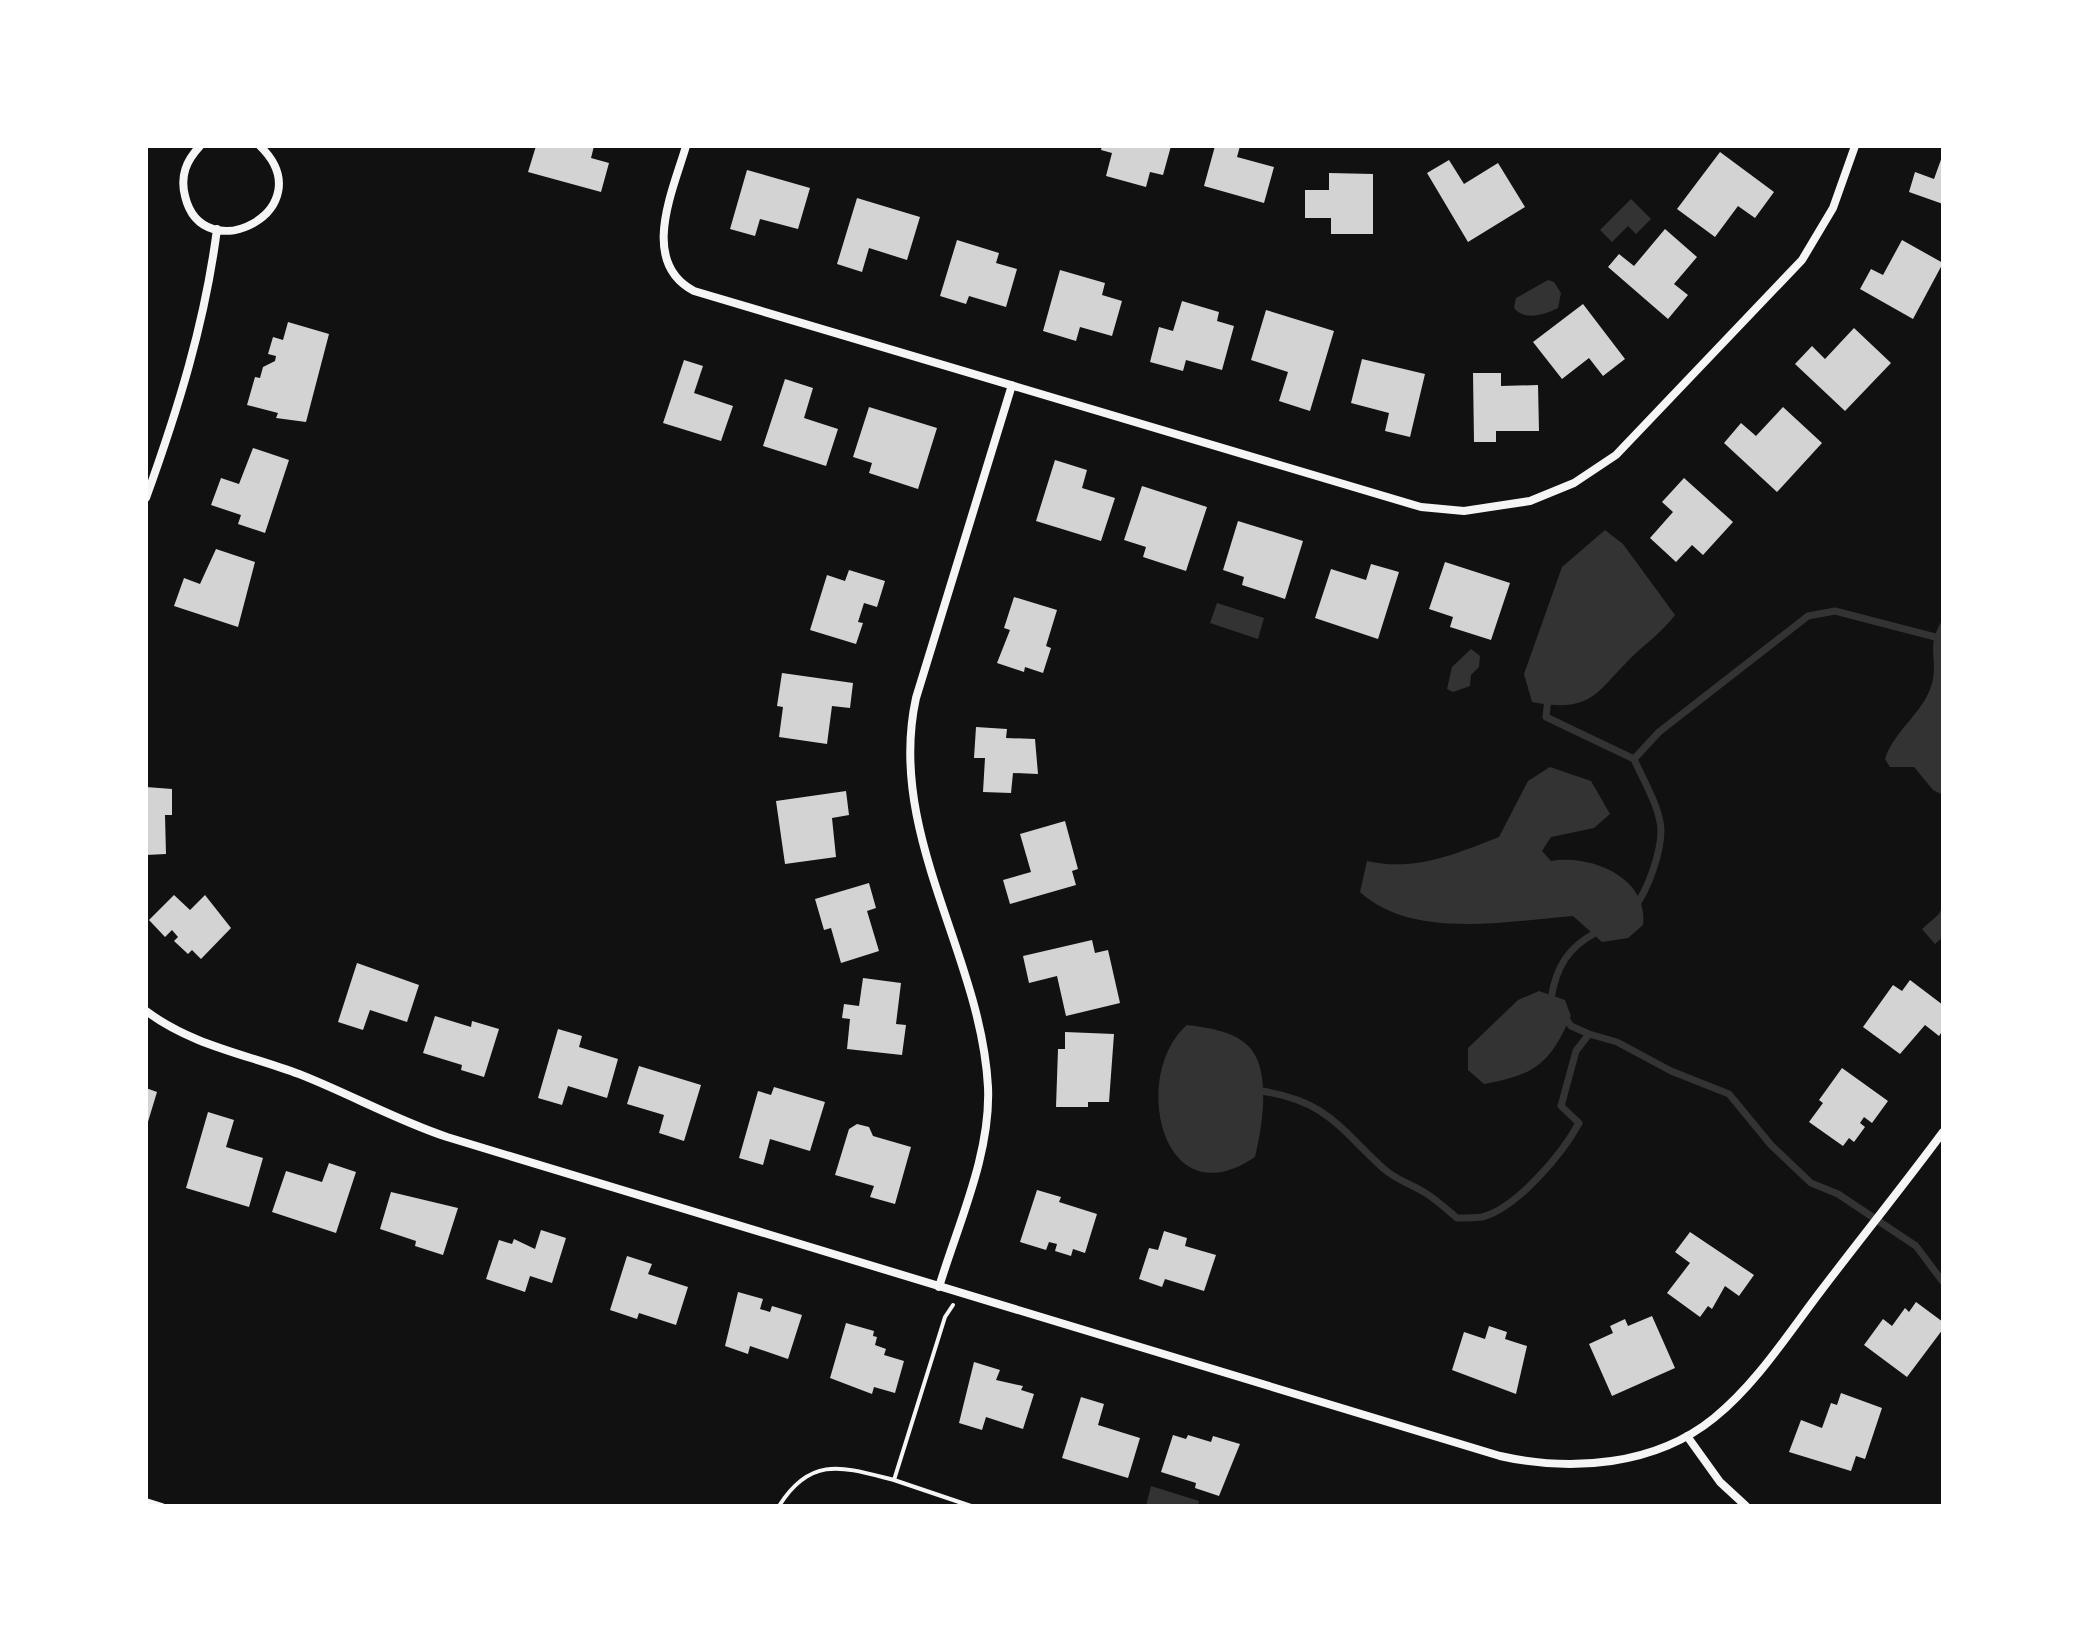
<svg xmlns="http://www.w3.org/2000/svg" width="2089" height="1652" viewBox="0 0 2089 1652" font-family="'Space Grotesk',sans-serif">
<rect width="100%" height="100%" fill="#111"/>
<path fill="#333" d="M 1631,199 L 1651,219 L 1636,234 L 1628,226 L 1612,242 L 1600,230 Z
M 1548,280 L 1554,282 L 1561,293 L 1558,308 C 1544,315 1524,321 1514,308 L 1516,298 Z
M 1605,530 L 1623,544 L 1675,615 C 1662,632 1650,640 1635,654 C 1596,691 1594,714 1532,702 L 1524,674 L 1562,567 Z
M 1217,603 L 1264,618 L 1258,639 L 1210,623 Z
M 1943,619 L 1943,795 L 1933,790 L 1914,767 L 1890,767 L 1885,759 C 1895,728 1927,711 1933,679 C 1937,654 1926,646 1943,619 Z
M 1471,649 L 1480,656 L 1479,667 L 1471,675 L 1470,686 L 1453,692 L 1447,689 L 1452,667 Z
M 1550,767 L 1591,781 L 1610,814 L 1594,828 L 1551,837 L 1542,851 L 1551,861 C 1590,854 1649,877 1643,925 L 1628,938 L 1602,942 L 1573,916 C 1507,921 1412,940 1360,892 L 1367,861 C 1415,872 1455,854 1499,837 L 1528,781 Z
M 1943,905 L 1943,937 L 1935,944 L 1922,929 L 1939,914 Z
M 1539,991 L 1565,1000 L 1571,1016 C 1550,1063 1536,1075 1484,1084 L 1468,1070 L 1468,1048 L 1518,1000 Z
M 1187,1025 C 1205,1027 1232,1031 1246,1044 C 1273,1066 1262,1128 1255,1157 C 1161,1221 1130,1074 1187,1025 Z
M 1151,1486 L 1199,1501 L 1198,1506 L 1146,1506 Z"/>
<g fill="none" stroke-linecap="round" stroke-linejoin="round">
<path stroke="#333" stroke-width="7" d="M 1548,698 L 1546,717 L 1634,759 C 1643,780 1660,807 1661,830 C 1661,853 1648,890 1634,908
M 1634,759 L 1659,732 L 1808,616 L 1835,611 L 1943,639
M 1555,1003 L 1551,999 C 1556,967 1568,947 1597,932
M 1564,1016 L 1571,1026 L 1589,1034 L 1617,1042 L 1671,1071 L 1729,1094 L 1771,1145 L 1811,1183 L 1838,1194 L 1916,1246 L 1943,1282
M 1261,1091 C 1327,1101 1339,1128 1384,1169 C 1395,1179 1410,1184 1422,1191 C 1435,1198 1446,1209 1457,1218 C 1465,1218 1474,1218 1482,1217 C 1516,1209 1563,1153 1579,1123 L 1561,1106 L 1576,1051 L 1589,1034"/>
</g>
<path fill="#d3d3d3" d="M 536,146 L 594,146 L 591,158 L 609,163 L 601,192 L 528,172 Z
M 1102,146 L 1171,146 L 1163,175 L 1150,172 L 1146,187 L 1106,176 L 1112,153 L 1101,150 Z
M 1215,146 L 1240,146 L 1237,157 L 1274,167 L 1264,203 L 1204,186 Z
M 1720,152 L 1774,192 L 1755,218 L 1738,206 L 1715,237 L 1677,209 Z
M 1943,154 L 1943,204 L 1909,192 L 1915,172 L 1934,179 Z
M 1449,160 L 1464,184 L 1498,163 L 1525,207 L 1468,242 L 1427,173 Z
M 747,170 L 810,188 L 798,229 L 760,219 L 755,236 L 730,229 Z
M 1329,173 L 1373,174 L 1373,234 L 1331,234 L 1331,218 L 1305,218 L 1305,190 L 1329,190 Z
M 857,198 L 920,217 L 907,260 L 869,248 L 862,272 L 837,264 Z
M 1665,229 L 1697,257 L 1674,284 L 1688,295 L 1668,319 L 1608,267 L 1619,254 L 1634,266 Z
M 957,240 L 999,253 L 996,263 L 1017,269 L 1006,307 L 969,296 L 966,304 L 940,296 Z
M 1902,240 L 1943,263 L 1913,319 L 1860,289 L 1871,269 L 1883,275 Z
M 1060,270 L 1105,283 L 1102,295 L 1122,301 L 1112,336 L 1080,327 L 1076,341 L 1043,331 Z
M 1182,301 L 1219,312 L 1217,321 L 1234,326 L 1222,370 L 1186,360 L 1183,371 L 1150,362 L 1159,327 L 1173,331 Z
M 1583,304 L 1625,359 L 1603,376 L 1589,358 L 1562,379 L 1533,342 Z
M 1266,310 L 1334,331 L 1310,411 L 1279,401 L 1288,372 L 1251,360 Z
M 288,322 L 329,334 L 306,422 L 276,418 L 278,413 L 247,405 L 255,377 L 260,378 L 263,367 L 275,361 L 276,356 L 268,354 L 273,337 L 283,340 Z
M 1854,328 L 1891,363 L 1845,411 L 1795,364 L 1812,346 L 1825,359 Z
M 1362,359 L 1425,374 L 1410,437 L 1385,431 L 1389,413 L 1351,403 Z
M 684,360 L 703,366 L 694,393 L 733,406 L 721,441 L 663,423 Z
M 1473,373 L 1501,373 L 1501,386 L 1538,385 L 1539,431 L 1496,431 L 1496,442 L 1474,442 Z
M 785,379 L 813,388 L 804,418 L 838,429 L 826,466 L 763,446 Z
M 869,407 L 937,428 L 918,489 L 869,473 L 872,463 L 853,457 Z
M 1783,407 L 1822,443 L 1777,492 L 1724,443 L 1741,423 L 1756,436 Z
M 253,448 L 289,460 L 265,533 L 238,524 L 241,515 L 211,505 L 221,478 L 239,484 Z
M 1055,460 L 1087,470 L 1082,488 L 1115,498 L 1101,541 L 1036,521 Z
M 1684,478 L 1733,522 L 1703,555 L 1692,545 L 1676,562 L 1650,538 L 1673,512 L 1662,502 Z
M 1142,486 L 1207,507 L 1186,571 L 1143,557 L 1146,547 L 1124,540 Z
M 1238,521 L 1303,541 L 1285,599 L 1242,585 L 1244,577 L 1223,570 Z
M 216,549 L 255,562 L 238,627 L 174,606 L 184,578 L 200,584 Z
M 1445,562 L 1510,583 L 1491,640 L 1450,627 L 1453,617 L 1429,609 Z
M 1371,564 L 1399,572 L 1378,639 L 1315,618 L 1331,569 L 1366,580 Z
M 849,570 L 885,581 L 877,607 L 864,603 L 858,622 L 863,623 L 856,644 L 810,630 L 827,575 L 845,581 Z
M 1014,597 L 1057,610 L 1046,646 L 1051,648 L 1043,673 L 1025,667 L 1024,672 L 997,663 L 1010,630 L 1004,628 Z
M 782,673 L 853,683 L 850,708 L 832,706 L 827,744 L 779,737 L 783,707 L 777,706 Z
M 976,727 L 1007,729 L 1006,738 L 1035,739 L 1038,774 L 1013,773 L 1011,793 L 983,792 L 985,758 L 974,758 Z
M 146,787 L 172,789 L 172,815 L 165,815 L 166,854 L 146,855 Z
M 846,791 L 849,815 L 832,818 L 836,857 L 785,864 L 776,801 Z
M 1065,821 L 1078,869 L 1072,871 L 1076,885 L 1010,904 L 1003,880 L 1031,872 L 1020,834 Z
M 869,883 L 876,908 L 867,911 L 879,951 L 841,963 L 831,928 L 824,930 L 815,899 Z
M 174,895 L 190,910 L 205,895 L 231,928 L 201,959 L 192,950 L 188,954 L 174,941 L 178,937 L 172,930 L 165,937 L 149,920 Z
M 1092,940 L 1095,953 L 1108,950 L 1120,1003 L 1066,1016 L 1057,976 L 1029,983 L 1023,956 Z
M 357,963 L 419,985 L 407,1022 L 370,1010 L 363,1030 L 338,1022 Z
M 863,978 L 901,983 L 896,1024 L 906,1025 L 902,1055 L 847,1049 L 850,1019 L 842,1018 L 844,1004 L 859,1006 Z
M 1910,980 L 1943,1005 L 1943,1030 L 1939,1036 L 1925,1025 L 1900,1054 L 1863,1027 L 1893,985 L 1902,991 Z
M 435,1016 L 471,1027 L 472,1021 L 499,1029 L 484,1077 L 461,1070 L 462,1065 L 423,1053 Z
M 558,1029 L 582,1036 L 579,1047 L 618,1059 L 607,1098 L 568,1086 L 562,1105 L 538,1098 Z
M 1065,1032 L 1114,1034 L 1109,1102 L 1088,1102 L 1088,1107 L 1056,1107 L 1058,1049 L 1065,1049 Z
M 639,1066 L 701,1085 L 684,1141 L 659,1133 L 664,1115 L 627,1104 Z
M 1842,1068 L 1888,1101 L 1872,1123 L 1864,1117 L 1860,1123 L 1865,1127 L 1854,1142 L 1849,1138 L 1843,1146 L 1809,1122 L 1823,1103 L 1819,1100 Z
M 774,1087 L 825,1102 L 810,1151 L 770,1139 L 763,1165 L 739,1158 L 758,1091 L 771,1095 Z
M 146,1088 L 157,1092 L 147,1125 L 146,1125 Z
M 208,1112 L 234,1120 L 226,1147 L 263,1158 L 249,1207 L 186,1188 Z
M 857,1124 L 869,1127 L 873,1136 L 911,1147 L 895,1204 L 870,1197 L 874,1186 L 835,1175 L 849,1129 Z
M 329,1163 L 356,1172 L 336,1233 L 272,1212 L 286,1171 L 322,1182 Z
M 1037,1190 L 1061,1197 L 1059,1202 L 1097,1214 L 1085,1253 L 1073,1249 L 1071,1256 L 1055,1251 L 1057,1244 L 1049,1242 L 1046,1250 L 1020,1242 Z
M 391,1192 L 458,1208 L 443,1255 L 415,1246 L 416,1241 L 380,1229 Z
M 541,1230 L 566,1238 L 552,1283 L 530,1276 L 525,1292 L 486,1279 L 499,1240 L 512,1244 L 514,1239 L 535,1249 Z
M 1164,1231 L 1187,1238 L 1185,1246 L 1216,1255 L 1204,1291 L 1165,1279 L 1162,1287 L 1139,1279 L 1149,1248 L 1158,1250 Z
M 1690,1232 L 1754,1275 L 1739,1296 L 1725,1286 L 1712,1309 L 1708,1306 L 1700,1317 L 1667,1293 L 1690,1263 L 1675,1252 Z
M 627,1256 L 652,1264 L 648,1274 L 688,1287 L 676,1325 L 639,1313 L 637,1319 L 610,1310 Z
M 738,1292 L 763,1299 L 760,1309 L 770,1312 L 772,1306 L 802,1315 L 788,1359 L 750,1346 L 748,1354 L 725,1346 Z
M 1916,1302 L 1943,1322 L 1943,1329 L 1907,1377 L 1864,1345 L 1883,1319 L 1892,1326 L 1905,1308 L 1909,1312 Z
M 1652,1316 L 1675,1368 L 1612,1396 L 1589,1344 L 1613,1333 L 1610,1326 L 1625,1319 L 1628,1326 Z
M 846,1323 L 874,1331 L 873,1336 L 877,1337 L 875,1345 L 886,1349 L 884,1355 L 904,1361 L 895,1393 L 874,1387 L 872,1394 L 830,1378 Z
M 1489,1326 L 1507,1332 L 1505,1339 L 1527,1346 L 1516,1394 L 1452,1370 L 1464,1332 L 1485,1339 Z
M 974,1362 L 1000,1370 L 996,1380 L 1023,1386 L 1021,1390 L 1034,1394 L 1023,1429 L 986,1417 L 982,1430 L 959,1423 Z
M 1841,1393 L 1882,1408 L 1865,1459 L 1856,1456 L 1851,1471 L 1789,1452 L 1801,1420 L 1822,1428 L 1831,1403 L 1837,1405 Z
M 1081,1397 L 1104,1404 L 1098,1425 L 1140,1438 L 1128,1478 L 1062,1458 Z
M 1173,1435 L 1186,1439 L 1188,1435 L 1211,1442 L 1213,1436 L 1240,1444 L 1219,1496 L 1195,1488 L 1196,1483 L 1161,1472 Z"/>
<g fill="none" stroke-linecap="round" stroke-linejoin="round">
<path stroke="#f5f5f5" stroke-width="4" d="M 894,1480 L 971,1506
M 779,1506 C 811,1455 843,1467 894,1480 L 945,1317 L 953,1305"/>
<path stroke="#f5f5f5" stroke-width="6" d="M 146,1501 L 162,1506"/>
<path stroke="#f5f5f5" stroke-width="8" d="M 200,146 C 186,161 180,176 185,196 C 203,272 325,209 260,146
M 686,146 C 673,191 639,262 694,291 L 1421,507 L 1464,511 L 1530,501 L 1574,483 L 1616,455 L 1802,260 L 1833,208 L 1855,146
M 146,498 C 178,409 205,323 217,229
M 146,1011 C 193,1046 246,1054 299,1074 C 350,1094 396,1120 447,1137 L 1500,1456 C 1571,1472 1655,1466 1714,1418 C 1756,1384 1788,1334 1820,1292 C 1861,1238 1903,1186 1943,1132
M 939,1287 C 958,1224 991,1154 988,1087 C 981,954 886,834 916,698 L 1012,385
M 1687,1436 L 1720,1482 L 1746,1506"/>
</g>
<rect width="2089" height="1652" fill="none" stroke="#ffffff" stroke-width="296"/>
</svg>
